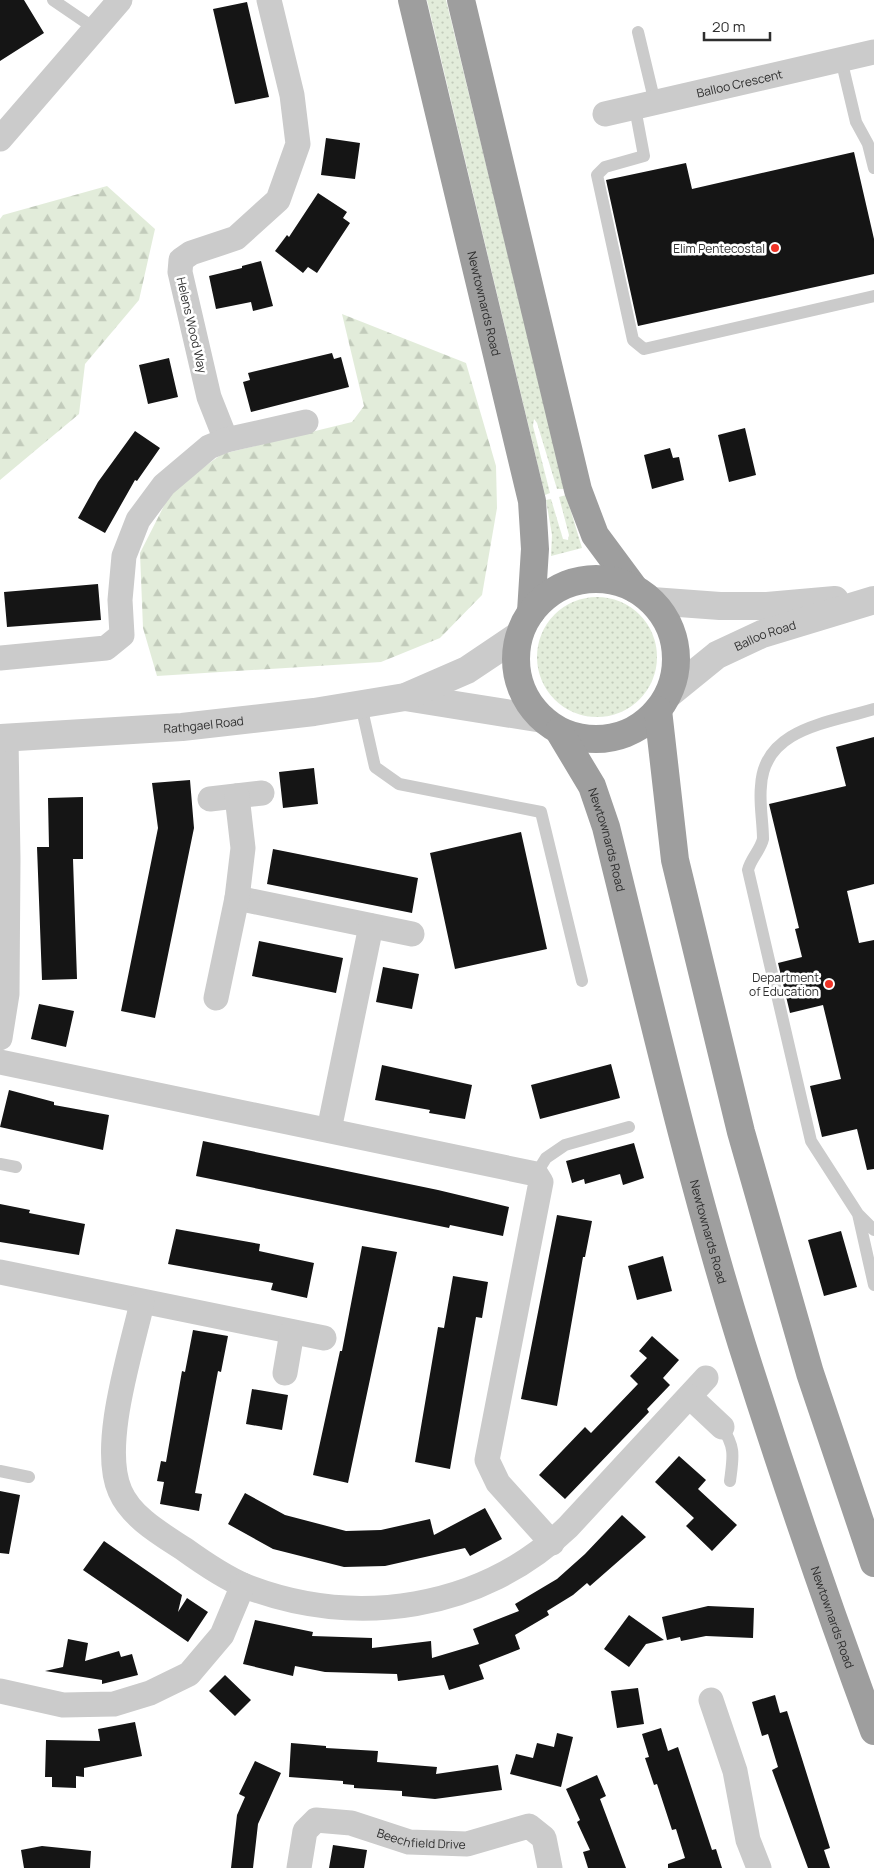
<svg xmlns="http://www.w3.org/2000/svg" width="874" height="1868" viewBox="0 0 874 1868" font-family="Manrope,sans-serif">
<defs>
<pattern id="grass-dots" width="8" height="8" patternUnits="userSpaceOnUse" patternTransform="scale(1.25)"><rect width="8" height="8" fill="#e2ecda"/><path d="M2 2h.1M6 6h.1" fill="none" stroke="#c2cbbb" stroke-width="1.8" stroke-linecap="round"/></pattern>
<pattern id="forest-firs" width="22" height="20" patternUnits="userSpaceOnUse" patternTransform="scale(1.25)"><rect width="22" height="20" fill="#e2ecda"/><path d="M5 1l3.5 6h-7zM16 11l3.5 6h-7z" fill="#c2cbbb"/></pattern>
</defs>
<rect width="100%" height="100%" fill="#fff"/>
<path fill="url(#grass-dots)" d="M 427,0 L 446,0 L 565,489 L 557,489 L 537,423 L 534,419 L 533,426 L 550,493 L 545,495 Z
M 566,495 L 582,548 L 551,556 L 552,535 L 546,500 L 551,499 L 563,539 L 568,540 L 569,535 L 559,497 Z
M537 657a60 60 0 1 1 120 0a60 60 0 1 1-120 0Z"/>
<path fill="url(#forest-firs)" d="M 107,186 L 155,229 L 139,300 L 85,364 L 79,414 L 0,480 L 0,219 L 3,215 Z
M 342,314 L 466,363 L 496,466 L 497,508 L 482,595 L 440,638 L 381,662 L 157,676 L 143,628 L 140,553 L 172,490 L 222,454 L 352,422 L 364,406 Z"/>
<path fill="#151515" d="M 0,0 L 24,0 L 44,33 L 0,61 Z
M 247,2 L 269,97 L 235,104 L 213,9 Z
M 326,138 L 360,143 L 355,179 L 321,175 Z
M 854,152 L 874,239 L 874,274 L 638,326 L 606,180 L 686,163 L 692,189 Z
M 318,193 L 347,212 L 343,218 L 350,223 L 317,273 L 308,267 L 303,273 L 275,251 L 287,235 L 289,237 Z
M 261,261 L 273,306 L 253,311 L 251,302 L 216,309 L 209,276 L 242,268 L 242,266 Z
M 332,353 L 334,359 L 341,357 L 349,387 L 251,412 L 243,382 L 250,380 L 248,373 Z
M 169,358 L 178,397 L 148,404 L 139,365 Z
M 745,428 L 756,475 L 729,482 L 718,435 Z
M 135,431 L 160,448 L 137,481 L 135,480 L 105,533 L 78,518 L 98,482 Z
M 670,448 L 673,458 L 679,457 L 684,480 L 652,489 L 644,455 Z
M 98,584 L 101,620 L 7,627 L 4,592 Z
M 874,737 L 874,884 L 847,891 L 859,943 L 874,940 L 874,1169 L 867,1170 L 857,1129 L 822,1137 L 810,1086 L 841,1079 L 823,1005 L 790,1013 L 778,963 L 802,957 L 795,929 L 799,928 L 769,804 L 846,786 L 836,747 Z
M 314,768 L 318,804 L 283,808 L 279,772 Z
M 190,780 L 194,828 L 155,1018 L 121,1011 L 158,828 L 152,783 Z
M 83,797 L 83,859 L 73,859 L 77,979 L 42,980 L 37,847 L 49,847 L 48,798 Z
M 521,832 L 547,949 L 455,969 L 430,853 Z
M 273,849 L 418,878 L 412,913 L 267,884 Z
M 259,941 L 343,958 L 336,993 L 252,976 Z
M 383,967 L 419,974 L 412,1009 L 376,1002 Z
M 39,1004 L 74,1011 L 66,1047 L 31,1039 Z
M 611,1064 L 620,1098 L 540,1119 L 531,1085 Z
M 382,1065 L 472,1085 L 465,1119 L 429,1113 L 430,1110 L 375,1100 Z
M 9,1090 L 54,1102 L 54,1105 L 109,1115 L 103,1150 L 0,1127 Z
M 203,1141 L 438,1190 L 509,1207 L 503,1236 L 450,1225 L 449,1228 L 196,1176 Z
M 634,1143 L 644,1178 L 623,1185 L 620,1174 L 585,1184 L 584,1179 L 572,1183 L 566,1161 Z
M 0,1204 L 30,1210 L 29,1213 L 85,1224 L 79,1255 L 0,1242 Z
M 557,1215 L 592,1221 L 585,1257 L 583,1257 L 557,1406 L 521,1399 Z
M 176,1229 L 260,1244 L 259,1251 L 314,1263 L 307,1298 L 271,1290 L 273,1283 L 168,1264 Z
M 841,1231 L 857,1287 L 824,1296 L 808,1240 Z
M 362,1246 L 397,1252 L 348,1483 L 313,1475 L 340,1351 L 342,1351 Z
M 663,1256 L 672,1291 L 637,1300 L 628,1266 Z
M 453,1276 L 488,1282 L 482,1318 L 476,1317 L 450,1469 L 415,1462 L 438,1327 L 444,1328 Z
M 193,1330 L 228,1336 L 221,1372 L 218,1371 L 195,1493 L 202,1494 L 199,1511 L 160,1504 L 164,1482 L 157,1481 L 161,1461 L 166,1462 L 182,1371 L 185,1372 Z
M 652,1336 L 679,1360 L 663,1378 L 670,1385 L 647,1409 L 649,1412 L 565,1499 L 539,1475 L 585,1427 L 591,1433 L 638,1384 L 630,1376 L 647,1358 L 639,1351 Z
M 252,1389 L 288,1395 L 282,1430 L 246,1424 Z
M 679,1456 L 706,1480 L 698,1489 L 737,1525 L 712,1551 L 686,1526 L 694,1518 L 655,1482 Z
M 0,1491 L 20,1495 L 9,1554 L 0,1553 Z
M 245,1493 L 285,1515 L 346,1531 L 381,1530 L 430,1519 L 434,1535 L 485,1508 L 502,1539 L 470,1556 L 465,1548 L 385,1566 L 344,1567 L 273,1549 L 228,1524 Z
M 622,1515 L 646,1537 L 590,1586 L 587,1583 L 573,1595 L 547,1611 L 549,1615 L 515,1635 L 520,1649 L 479,1665 L 484,1679 L 449,1690 L 444,1675 L 398,1681 L 397,1674 L 325,1672 L 295,1666 L 293,1676 L 243,1664 L 255,1620 L 313,1632 L 312,1636 L 372,1638 L 372,1648 L 431,1641 L 432,1658 L 479,1644 L 473,1629 L 519,1611 L 515,1604 L 557,1579 L 585,1554 Z
M 104,1541 L 182,1595 L 178,1612 L 187,1598 L 208,1612 L 188,1642 L 83,1570 Z
M 708,1606 L 754,1608 L 753,1638 L 706,1636 L 681,1641 L 680,1637 L 667,1640 L 662,1617 Z
M 629,1615 L 664,1640 L 646,1644 L 629,1667 L 604,1649 Z
M 68,1639 L 88,1643 L 85,1661 L 119,1651 L 121,1657 L 132,1654 L 138,1675 L 102,1684 L 102,1680 L 45,1671 L 63,1667 Z
M 225,1675 L 251,1700 L 235,1716 L 209,1691 Z
M 638,1688 L 644,1724 L 617,1728 L 611,1691 Z
M 775,1695 L 780,1713 L 787,1711 L 830,1848 L 824,1850 L 830,1868 L 808,1868 L 772,1770 L 778,1767 L 768,1734 L 762,1736 L 752,1702 Z
M 135,1722 L 142,1756 L 84,1768 L 84,1777 L 76,1776 L 76,1788 L 52,1787 L 52,1777 L 45,1777 L 46,1740 L 100,1741 L 98,1729 Z
M 661,1728 L 668,1751 L 678,1747 L 712,1850 L 716,1849 L 722,1868 L 668,1868 L 668,1864 L 685,1858 L 676,1829 L 672,1830 L 657,1784 L 654,1785 L 645,1758 L 649,1757 L 642,1734 Z
M 557,1733 L 573,1737 L 561,1787 L 510,1774 L 516,1754 L 533,1758 L 537,1743 L 554,1747 Z
M 291,1743 L 326,1746 L 326,1748 L 378,1751 L 377,1762 L 437,1767 L 436,1774 L 498,1765 L 502,1790 L 435,1799 L 402,1796 L 402,1791 L 354,1788 L 354,1785 L 343,1784 L 343,1781 L 289,1777 Z
M 255,1761 L 281,1773 L 258,1824 L 253,1868 L 231,1868 L 237,1815 L 245,1797 L 239,1794 Z
M 597,1775 L 606,1796 L 600,1799 L 626,1868 L 588,1868 L 583,1852 L 590,1850 L 577,1822 L 580,1820 L 566,1789 Z
M 333,1845 L 367,1850 L 364,1868 L 329,1868 Z
M 42,1846 L 91,1851 L 90,1868 L 24,1868 L 21,1850 Z"/>
<g fill="none" stroke-linecap="round" stroke-linejoin="round">
<path stroke="#cbcbcb" stroke-width="12" d="M 53,0 L 94,28
M 638,32 L 655,103
M 841,59 L 856,122 L 868,144 L 874,168
M 635,108 L 644,156 L 605,167 L 597,175 L 633,340 L 644,349 L 874,296
M 361,705 L 375,767 L 399,784 L 541,812 L 582,981
M 874,709 C 829,723 764,728 761,786 C 759,803 763,822 763,839 C 760,851 751,858 748,870 L 811,1141 L 858,1214 L 874,1285
M 0,1164 L 16,1167
M 536,1174 L 546,1158 L 565,1145 L 629,1127
M 858,1214 L 874,1230
M 722,1427 C 736,1448 733,1457 730,1481
M 0,1471 L 29,1477"/>
<g stroke="#cbcbcb" stroke-width="25">
<path id="s1" d="M 605,114 L 874,52"/>
<path d="M 0,139 L 120,0"/>
<path d="M 226,440 L 209,397 L 180,272 L 181,260 L 191,253 L 236,238 L 278,200 L 298,144 L 292,95 L 269,0"/>
<path d="M 0,658 L 106,648 L 122,635 L 120,600 L 124,556 L 138,520 L 164,485 L 209,447 L 226,440 L 306,422"/>
<path d="M 210,799 L 262,793"/>
<path d="M 237,898 L 412,934"/>
<path d="M 216,998 L 237,898 L 243,848 L 237,796"/>
<path d="M 0,1038 L 7,994 L 8,859 L 6,738"/>
<path d="M 0,1062 L 536,1174 L 541,1182 L 487,1460 L 498,1483 L 552,1543"/>
<path d="M 329,1130 L 371,926"/>
<path d="M 0,1272 L 324,1338"/>
<path d="M 142,1303 C 131,1352 100,1446 120,1491 C 131,1517 161,1534 184,1549 C 202,1562 224,1577 245,1586 C 355,1629 482,1610 568,1527 L 706,1378"/>
<path d="M 285,1373 L 292,1332"/>
<path d="M 690,1397 L 722,1427"/>
<path d="M 0,1691 L 63,1705 L 114,1704 L 150,1693 L 189,1674 L 222,1635 L 243,1585"/>
<path d="M 711,1700 L 735,1771 L 748,1840 L 759,1868"/>
<path id="s2" d="M 299,1868 L 305,1831 L 316,1820 L 351,1823 L 409,1842 L 467,1844 L 529,1826 L 544,1838 L 550,1868"/>
</g>
<g stroke="#cbcbcb" stroke-width="28">
<path d="M 652,601 L 720,606 L 767,606 L 835,600"/>
<path id="s3" d="M 669,694 L 717,655 L 762,634 L 874,600"/>
<path d="M 405,697 L 543,719"/>
<path id="s4" d="M 0,738 L 182,727 L 314,712 L 405,697 L 467,670 L 519,635"/>
</g>
<g stroke="#9e9e9e" stroke-width="28">
<path id="s5" d="M 412,0 L 532,501 L 535,549 L 531,612"/>
<path d="M 461,0 L 578,490 L 595,535 L 635,589"/>
<circle cx="596" cy="659" r="80"/>
<path d="M 658,710 L 675,860 L 741,1132 L 810,1373 L 874,1563"/>
<path id="s6" d="M 559,731 L 592,786 L 606,827 C 649,1000 689,1175 742,1345 C 783,1475 827,1604 874,1731"/>
</g>
</g>
<g fill="#ef3225" stroke="#fff" stroke-width="2">
<circle cx="775" cy="248" r="5"/>
<circle cx="829" cy="984" r="5"/>
</g>
<g text-anchor="middle" dominant-baseline="central" stroke-width="5" stroke-linejoin="round" paint-order="stroke">
<g font-size="12" fill="#2e2e2e" stroke="#fff">
<text stroke="none"><textPath href="#s1" startOffset="138">Balloo Crescent</textPath></text>
<text stroke="none"><textPath href="#s5" startOffset="312">Newtownards Road</textPath></text>
<text transform="translate(192 325) rotate(77)">Helens Wood Way</text>
<text stroke="none"><textPath href="#s3" startOffset="114">Balloo Road</textPath></text>
<text stroke="none"><textPath href="#s4" startOffset="204">Rathgael Road</textPath></text>
<text stroke="none"><textPath href="#s6" startOffset="120">Newtownards Road</textPath></text>
<text stroke="none"><textPath href="#s6" startOffset="525">Newtownards Road</textPath></text>
<text stroke="none"><textPath href="#s6" startOffset="930">Newtownards Road</textPath></text>
<text stroke="none"><textPath href="#s2" startOffset="161">Beechfield Drive</textPath></text>
</g>
<g font-size="12" fill="#2e2e2e" stroke="#fff" text-anchor="end">
<text x="765" y="248">Elim Pentecostal</text>
<text x="819" y="977">Department<tspan x="819" dy="14">of Education</tspan></text>
</g>
</g>
<path d="M704 32v8h66v-8" fill="none" stroke="#2e2e2e" stroke-width="2.5"/>
<text x="712" y="32" font-size="15" fill="#2e2e2e" stroke="#ffffff" stroke-width="4" paint-order="stroke">20 m</text>
</svg>
